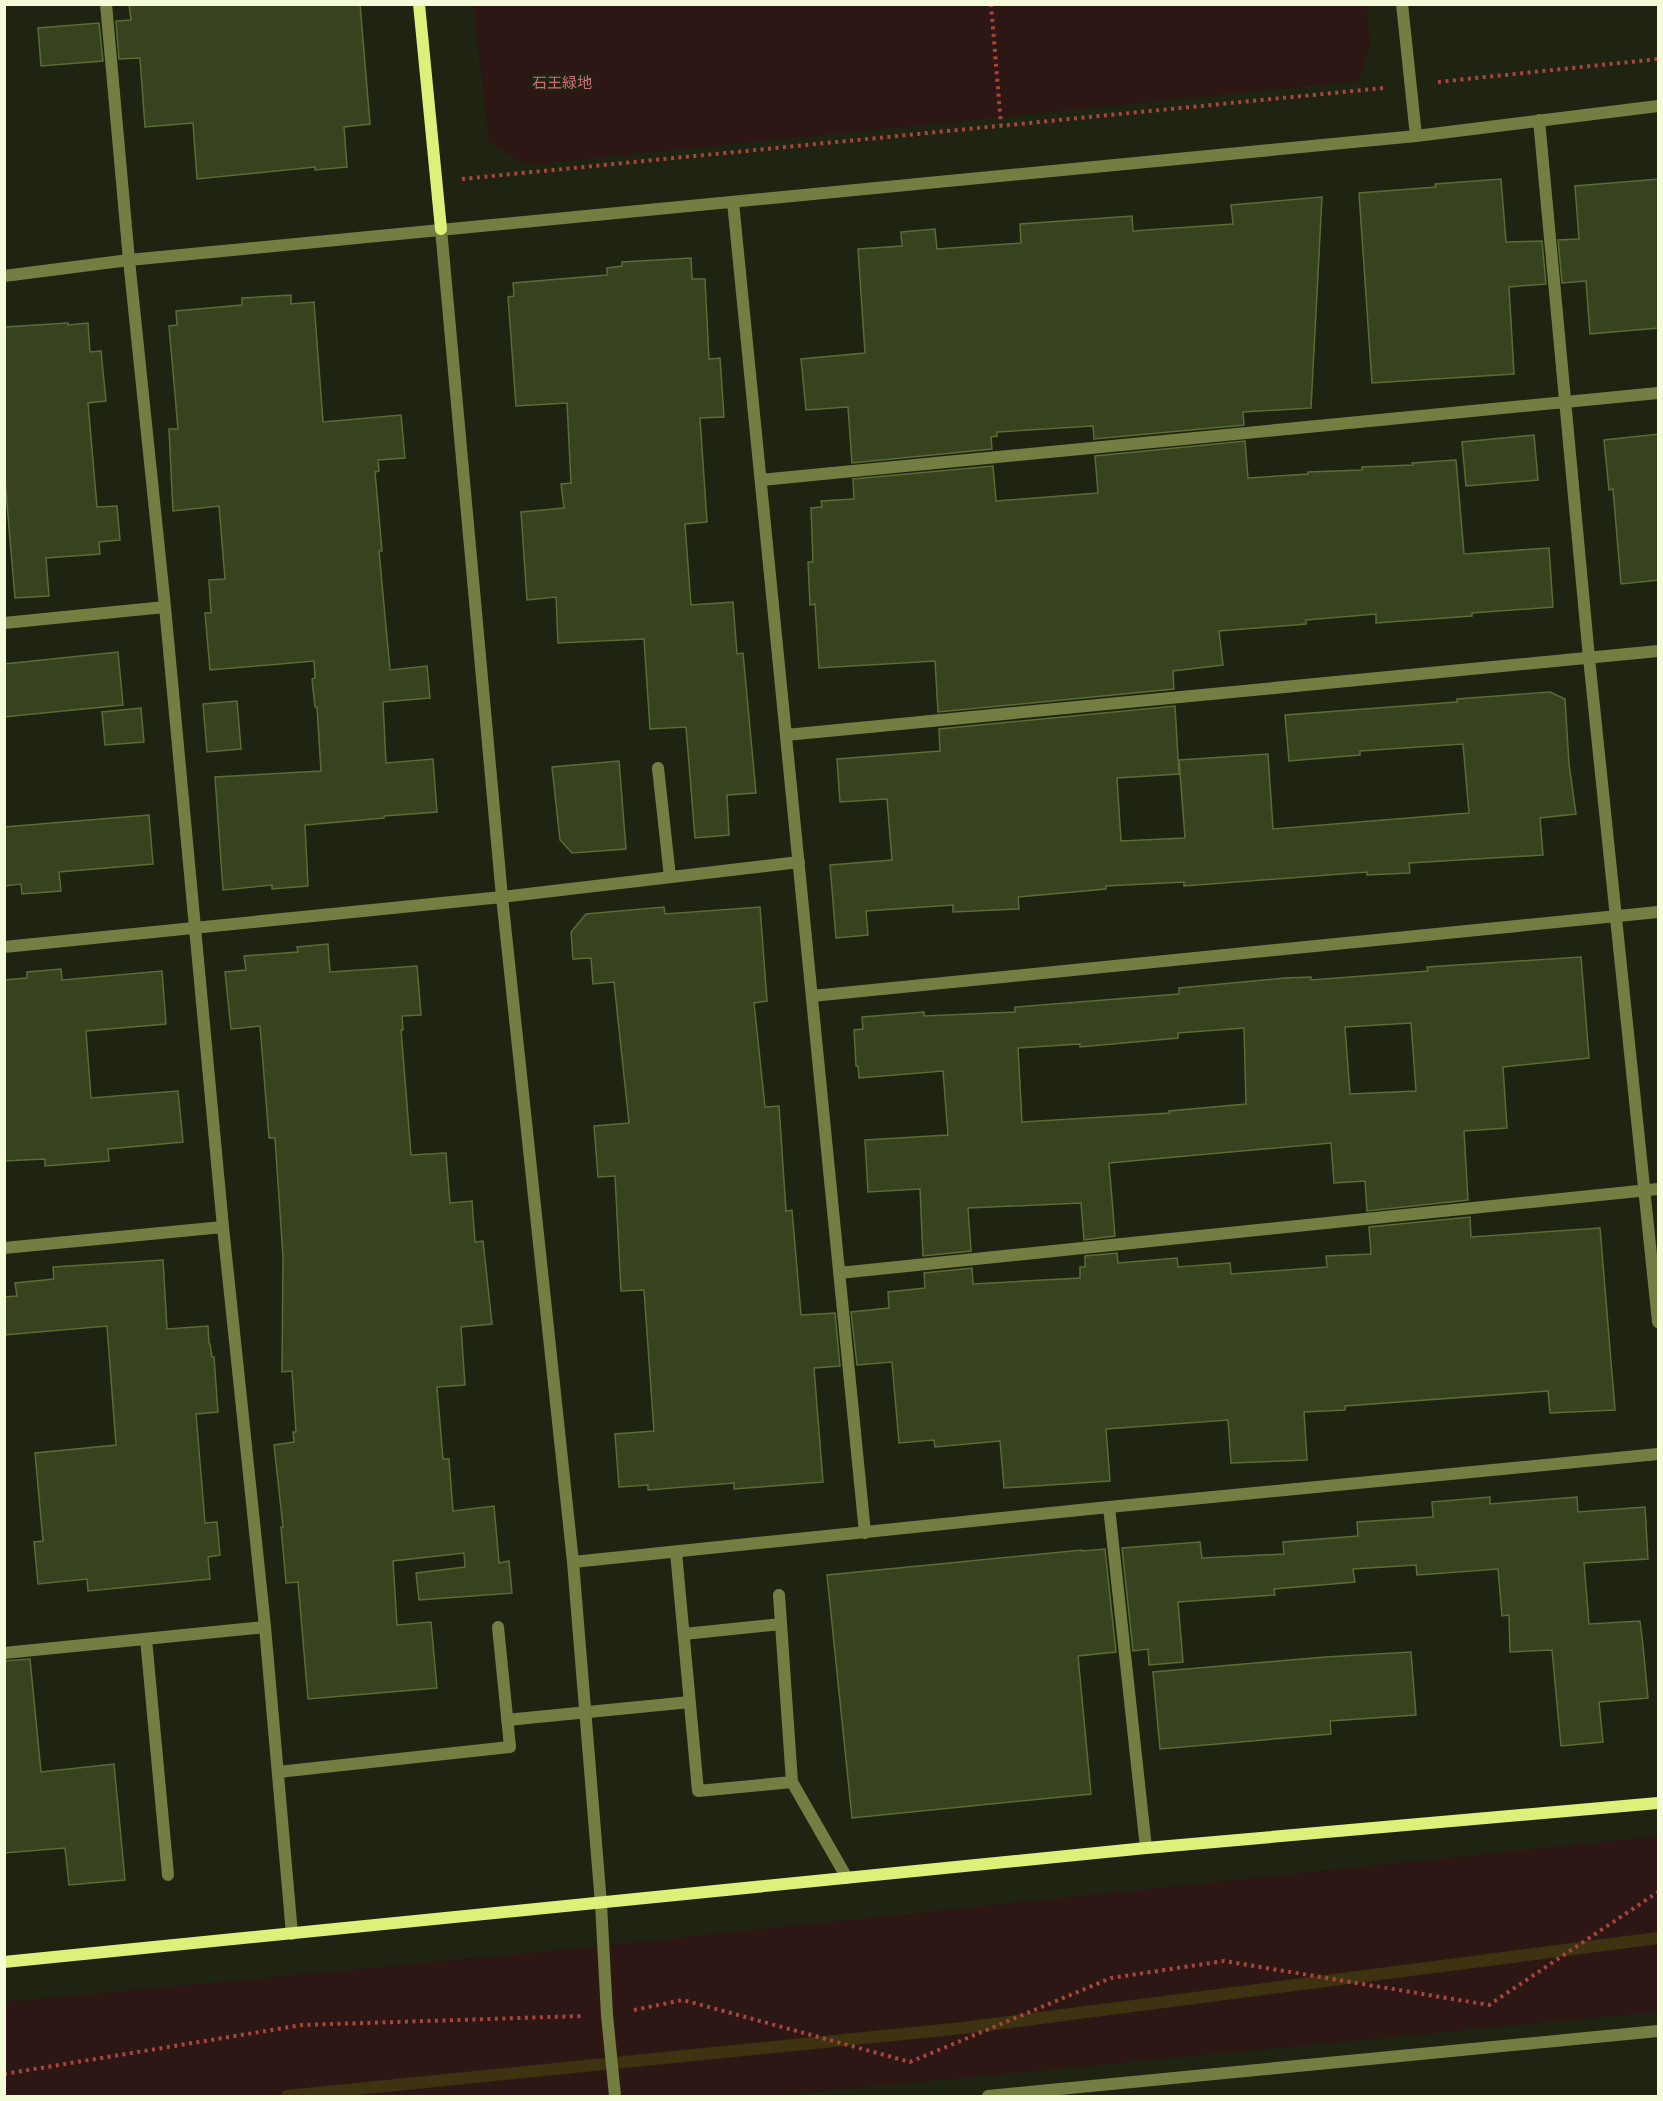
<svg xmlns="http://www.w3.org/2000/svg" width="1663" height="2101" viewBox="0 0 1663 2101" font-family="'Source Sans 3','Noto Sans JP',sans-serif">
<rect width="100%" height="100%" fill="#1e2411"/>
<path fill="#2d1715" d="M 1366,4 L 1370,46 L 1359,81 L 527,165 L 489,141 L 473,5 Z
M 1658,1836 L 1658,2012 L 773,2096 L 5,2096 L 5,2002 L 539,1952 Z"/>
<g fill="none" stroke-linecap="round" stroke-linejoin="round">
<path stroke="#3e3310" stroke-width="12" d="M 287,2096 L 963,2028 L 1658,1938"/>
</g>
<path fill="#37431f" stroke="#5a6c34" stroke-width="1.5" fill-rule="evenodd" d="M 129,4 L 360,4 L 370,124 L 344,127 L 347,167 L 315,170 L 315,167 L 197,179 L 193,123 L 145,127 L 140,58 L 119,59 L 116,21 L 131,20 Z
M 99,23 L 103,61 L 41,66 L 38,28 Z
M 1501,179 L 1506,242 L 1542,241 L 1546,284 L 1509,287 L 1514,374 L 1372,383 L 1359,193 L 1436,187 L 1435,184 Z
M 1659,179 L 1659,328 L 1590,334 L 1586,281 L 1562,283 L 1558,240 L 1579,239 L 1575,186 Z
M 1322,197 L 1311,408 L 1243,412 L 1244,425 L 1094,439 L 1093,426 L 997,432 L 997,436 L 991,437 L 992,449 L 852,463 L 848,407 L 806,410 L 801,359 L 865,353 L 858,249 L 902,246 L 901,232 L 935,229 L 937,249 L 1021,243 L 1020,224 L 1132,216 L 1133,231 L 1233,224 L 1231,205 Z
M 691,258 L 692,279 L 705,279 L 709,359 L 720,358 L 724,417 L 700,418 L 707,522 L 685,524 L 691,605 L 733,602 L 737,654 L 743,653 L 756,793 L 727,795 L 729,835 L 695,838 L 686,727 L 650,729 L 644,639 L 558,643 L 556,597 L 527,600 L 521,512 L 564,508 L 561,484 L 571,483 L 567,403 L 516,406 L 508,297 L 514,296 L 513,283 L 607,275 L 607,268 L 622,266 L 622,262 Z
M 291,295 L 291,304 L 314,302 L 323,422 L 401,415 L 405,458 L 378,460 L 379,471 L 375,472 L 382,551 L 379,551 L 390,670 L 427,666 L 430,698 L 383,702 L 386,763 L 433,759 L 437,812 L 384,816 L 384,818 L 305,825 L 308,886 L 272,889 L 272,885 L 223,890 L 215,777 L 321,771 L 317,707 L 315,707 L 312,679 L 315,678 L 314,661 L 210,670 L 205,613 L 211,613 L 209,580 L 225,579 L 219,506 L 173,511 L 169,429 L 178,429 L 169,326 L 177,325 L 176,311 L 242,305 L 242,298 Z
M 68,323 L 68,325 L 88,323 L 90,352 L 101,351 L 106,401 L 88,403 L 97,507 L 117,506 L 120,540 L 99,542 L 100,554 L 46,558 L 49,596 L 15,598 L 4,468 L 4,327 Z
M 1659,434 L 1659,580 L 1621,584 L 1613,489 L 1609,490 L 1604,440 Z
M 1534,435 L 1538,480 L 1466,486 L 1462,442 Z
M 1245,441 L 1248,478 L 1308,474 L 1308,472 L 1362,470 L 1362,467 L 1413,465 L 1412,463 L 1456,460 L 1464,554 L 1549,548 L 1553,607 L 1472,613 L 1472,616 L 1376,623 L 1376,614 L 1306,620 L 1306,624 L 1219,631 L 1223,665 L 1173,671 L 1174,689 L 938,712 L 935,661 L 819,668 L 815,604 L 810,605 L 808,562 L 813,562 L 811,508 L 822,507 L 821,501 L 854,499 L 853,479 L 993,466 L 996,501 L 1098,493 L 1095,456 Z
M 118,652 L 123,705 L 4,717 L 4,664 Z
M 1550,692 L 1565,699 L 1569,764 L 1576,814 L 1540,818 L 1543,855 L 1409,863 L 1410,873 L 1367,875 L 1367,872 L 1184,886 L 1184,882 L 1106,886 L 1106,889 L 1018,897 L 1019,909 L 953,912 L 953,905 L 866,911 L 868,935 L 836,938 L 830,865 L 892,860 L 887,799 L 840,802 L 837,759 L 940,751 L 939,729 L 1175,706 L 1179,774 L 1117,778 L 1121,841 L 1185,838 L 1179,760 L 1268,754 L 1273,829 L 1469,813 L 1463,744 L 1360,751 L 1360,755 L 1289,761 L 1285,715 L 1457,702 L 1457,699 Z
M 237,701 L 241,749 L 207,752 L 203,704 Z
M 141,708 L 144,742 L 105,745 L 102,712 Z
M 619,761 L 626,849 L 572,853 L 560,840 L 552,767 Z
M 149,815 L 153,864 L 59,872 L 61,891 L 22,894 L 21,884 L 4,886 L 4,827 Z
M 664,907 L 665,914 L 760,907 L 767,1001 L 754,1003 L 765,1107 L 779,1106 L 786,1211 L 792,1210 L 801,1315 L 835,1313 L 840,1366 L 814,1368 L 823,1482 L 734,1489 L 734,1483 L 648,1490 L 648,1485 L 619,1487 L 615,1434 L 654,1431 L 644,1290 L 621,1291 L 615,1176 L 598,1177 L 594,1126 L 629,1123 L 614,982 L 593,984 L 591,958 L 573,959 L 571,932 L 586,914 Z
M 328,944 L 330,972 L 417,966 L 421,1015 L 402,1016 L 403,1030 L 401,1030 L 411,1155 L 446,1153 L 450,1203 L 472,1201 L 475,1242 L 483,1241 L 492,1324 L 461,1327 L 465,1385 L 437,1387 L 443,1459 L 449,1459 L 453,1511 L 494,1506 L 499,1563 L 509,1561 L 512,1593 L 419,1600 L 416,1573 L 465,1567 L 464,1553 L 393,1561 L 397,1625 L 431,1622 L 437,1688 L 308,1699 L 298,1582 L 286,1583 L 281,1527 L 283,1527 L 274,1445 L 294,1442 L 293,1432 L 296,1432 L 292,1371 L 282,1372 L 283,1257 L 275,1138 L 269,1138 L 260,1026 L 231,1029 L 225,972 L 246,970 L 244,956 L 298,952 L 297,947 Z
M 1581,957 L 1589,1058 L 1503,1067 L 1507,1128 L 1464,1131 L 1468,1200 L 1367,1211 L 1365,1181 L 1334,1183 L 1331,1143 L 1109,1163 L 1115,1236 L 1084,1240 L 1081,1203 L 968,1208 L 971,1251 L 923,1256 L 920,1189 L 868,1192 L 865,1140 L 948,1135 L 943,1071 L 859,1078 L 858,1066 L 856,1066 L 854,1030 L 863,1029 L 862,1017 L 924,1012 L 924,1016 L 1015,1012 L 1015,1007 L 1179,994 L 1179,988 L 1285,978 L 1311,977 L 1311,980 L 1428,971 L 1427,967 ZM 1411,1023 L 1416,1091 L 1350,1094 L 1345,1027 ZM 1244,1028 L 1246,1104 L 1169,1111 L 1170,1113 L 1022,1122 L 1018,1048 L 1080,1044 L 1080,1047 L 1178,1038 L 1178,1033 Z
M 61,969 L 62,980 L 162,971 L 166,1024 L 86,1031 L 91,1098 L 178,1091 L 183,1142 L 108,1149 L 109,1161 L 45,1166 L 45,1159 L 4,1161 L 4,980 L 27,978 L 27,972 Z
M 1470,1217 L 1471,1237 L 1600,1228 L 1615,1410 L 1550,1413 L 1548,1391 L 1345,1406 L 1345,1410 L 1304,1412 L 1307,1460 L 1231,1463 L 1228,1420 L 1106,1429 L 1110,1481 L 1004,1488 L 1000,1441 L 935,1447 L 934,1440 L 899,1443 L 892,1362 L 857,1365 L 851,1312 L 889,1308 L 888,1292 L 925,1288 L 924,1273 L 972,1268 L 973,1284 L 1080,1278 L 1080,1267 L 1085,1267 L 1085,1256 L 1117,1253 L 1118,1263 L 1177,1258 L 1178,1267 L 1230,1263 L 1231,1274 L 1327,1267 L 1326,1256 L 1371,1254 L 1369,1227 Z
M 163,1260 L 167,1329 L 208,1326 L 209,1344 L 210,1344 L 212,1357 L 214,1357 L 218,1412 L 196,1414 L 205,1523 L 217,1522 L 220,1555 L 208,1557 L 210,1579 L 88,1591 L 87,1579 L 38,1584 L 34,1542 L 43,1541 L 35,1453 L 116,1445 L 107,1326 L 4,1335 L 4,1297 L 17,1296 L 15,1283 L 54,1279 L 53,1267 Z
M 1490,1497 L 1490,1504 L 1577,1497 L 1578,1512 L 1645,1507 L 1648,1559 L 1584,1563 L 1589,1624 L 1640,1621 L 1643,1646 L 1648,1698 L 1599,1702 L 1603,1742 L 1561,1746 L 1552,1650 L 1510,1652 L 1509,1615 L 1502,1616 L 1498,1569 L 1417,1575 L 1416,1565 L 1353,1569 L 1355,1582 L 1274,1589 L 1275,1595 L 1178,1602 L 1183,1662 L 1149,1665 L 1148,1649 L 1133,1651 L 1122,1548 L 1200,1542 L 1202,1558 L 1284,1554 L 1283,1542 L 1358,1536 L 1357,1522 L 1433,1517 L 1432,1502 Z
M 1105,1549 L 1116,1652 L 1078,1656 L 1091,1794 L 852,1818 L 827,1575 L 1082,1550 L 1082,1551 Z
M 1411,1652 L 1416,1715 L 1330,1721 L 1331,1734 L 1160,1749 L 1153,1672 L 1325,1657 Z
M 30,1659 L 41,1772 L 114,1764 L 125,1880 L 69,1885 L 65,1848 L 4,1853 L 4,1661 Z"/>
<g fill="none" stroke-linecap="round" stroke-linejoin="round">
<path stroke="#ab443d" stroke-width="4" stroke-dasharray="3 4.5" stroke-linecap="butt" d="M 991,4 L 1001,125
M 1438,82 L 1658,59
M 462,179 L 1383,88
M 634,2010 L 683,2000 L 910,2062 L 1111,1978 L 1224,1961 L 1489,2005 L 1658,1892
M 4,2074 L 302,2025 L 582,2016"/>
<path stroke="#747e42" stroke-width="12" d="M 658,768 L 670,877
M 1109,1507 L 1146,1848
M 676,1552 L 698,1791 L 792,1782
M 779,1595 L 792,1782 L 847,1878
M 684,1634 L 781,1624
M 146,1639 L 168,1875
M 507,1720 L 690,1702
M 278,1772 L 510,1747 L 498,1627"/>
<path stroke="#747e42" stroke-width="12" d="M 106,4 L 129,260 L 165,607 L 223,1227 L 265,1627 L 292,1934
M 1402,4 L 1416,136
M 1539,120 L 1589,658 L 1658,1322
M 733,202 L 865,1533
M 441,229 L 502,897 L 573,1562 L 601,1904 L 607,2015 L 615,2096
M 4,276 L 129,260 L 1416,136 L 1658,106
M 761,480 L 1658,393
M 4,623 L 165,607
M 786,735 L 1658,651
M 4,947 L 502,897 L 799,862
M 812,996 L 1658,912
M 4,1248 L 223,1227
M 839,1273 L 1658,1189
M 573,1562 L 1109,1507 L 1658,1454
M 4,1653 L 265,1627
M 988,2096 L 1658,2031"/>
<path stroke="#dff07a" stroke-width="12" d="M 419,4 L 441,229
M 4,1962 L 1146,1848 L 1658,1803"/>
</g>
<g text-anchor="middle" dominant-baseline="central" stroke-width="5" stroke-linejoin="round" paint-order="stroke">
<g font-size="15" fill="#d36c79" stroke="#1e2411">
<text x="562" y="83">石王緑地</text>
</g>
</g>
<rect width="1663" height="2101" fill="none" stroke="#f3fbd9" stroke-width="12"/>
</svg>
